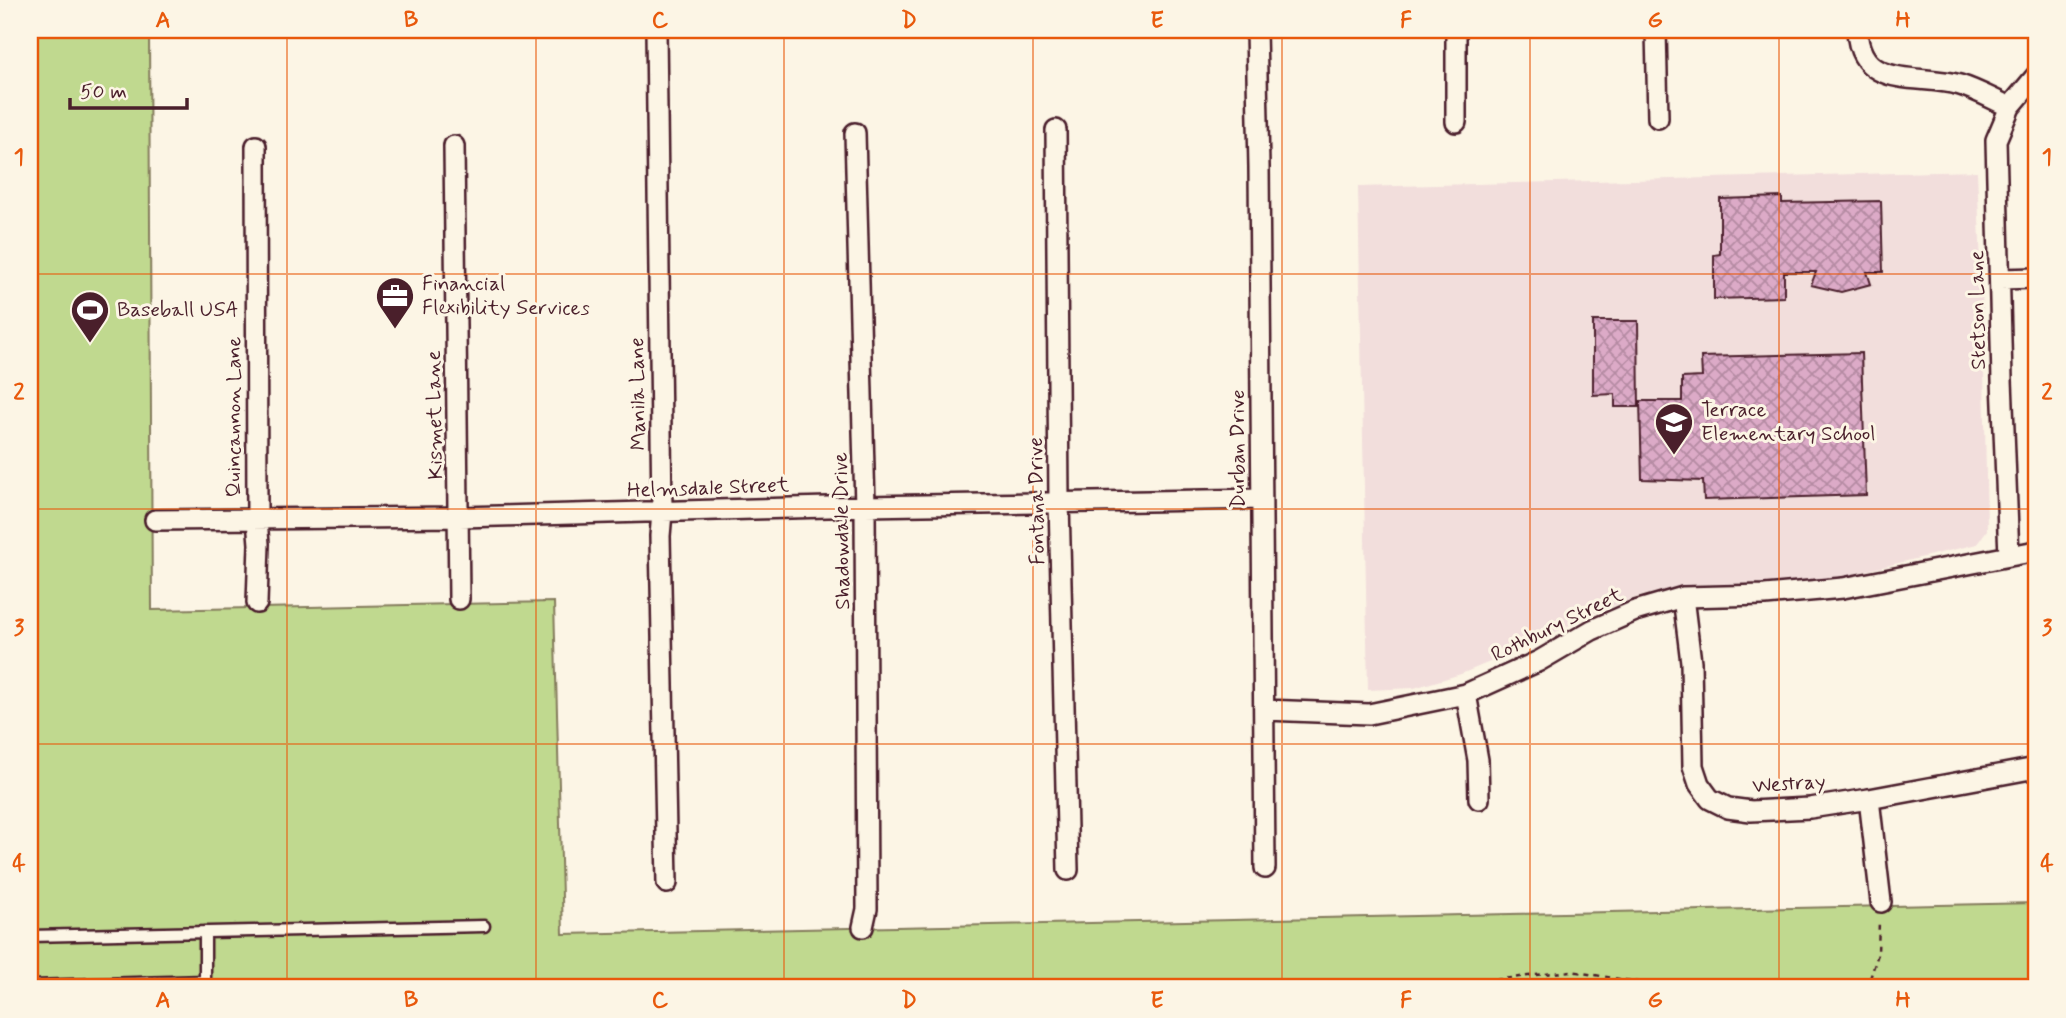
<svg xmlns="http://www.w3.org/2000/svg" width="2066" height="1018" viewBox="0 0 2066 1018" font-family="Mynerve,sans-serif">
<defs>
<pattern id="building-cross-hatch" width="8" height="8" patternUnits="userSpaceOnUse" patternTransform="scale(1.75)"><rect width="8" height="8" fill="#dcaac7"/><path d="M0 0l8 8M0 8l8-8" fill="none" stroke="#b48aa2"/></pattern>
</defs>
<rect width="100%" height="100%" fill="#fcf5e5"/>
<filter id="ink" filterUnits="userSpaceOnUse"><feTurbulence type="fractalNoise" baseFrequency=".0143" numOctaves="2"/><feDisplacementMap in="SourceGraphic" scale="14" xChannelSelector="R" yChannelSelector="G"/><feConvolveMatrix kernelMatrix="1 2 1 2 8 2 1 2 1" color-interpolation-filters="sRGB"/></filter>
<g filter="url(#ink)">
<path fill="#f2dedc" d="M 1977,171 L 1983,312 L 1987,530 L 1977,544 L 1845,576 L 1769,583 L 1683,585 L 1631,599 L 1585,617 L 1531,645 L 1461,674 L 1414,688 L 1368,690 L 1358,187 Z"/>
<path fill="#c0d98f" stroke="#857c5d" stroke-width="2" d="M 30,30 L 149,30 L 152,610 L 554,602 L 563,934 L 2036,903 L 2036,988 L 30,988 Z"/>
<path fill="url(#building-cross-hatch)" stroke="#4a1f2b" stroke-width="2" d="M 1782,197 L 1782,203 L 1881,201 L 1883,272 L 1867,272 L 1871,284 L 1841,292 L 1811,285 L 1816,272 L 1784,272 L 1784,297 L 1714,299 L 1714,255 L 1720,254 L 1720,199 Z
M 1593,321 L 1638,321 L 1639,407 L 1615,407 L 1615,394 L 1593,395 Z
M 1861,353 L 1866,495 L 1704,500 L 1703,481 L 1642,479 L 1640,401 L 1682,401 L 1682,378 L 1702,377 L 1701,357 Z"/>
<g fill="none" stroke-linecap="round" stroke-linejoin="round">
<g stroke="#4a1f2b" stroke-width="15">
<path id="service" d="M 30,936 L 484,926
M 30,986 L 205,981 L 205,932"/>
</g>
<g stroke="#4a1f2b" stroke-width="24">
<path id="minor" d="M 656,30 L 662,513 L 660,536 L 667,883
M 1256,30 L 1259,167 L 1265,868
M 1456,30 L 1456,122
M 1656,30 L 1658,118
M 1857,30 C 1860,91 1919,73 1960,85 C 1977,90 1994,100 2010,107
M 1056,130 L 1059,502 L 1068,870
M 855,133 L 865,506 L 867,909 L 863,927
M 256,146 L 257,520 L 259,544 L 257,603
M 454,146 L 459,599
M 2000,279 L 2036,278
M 155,520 L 460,517 L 865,506 L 1261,499
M 2009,556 L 2002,380 L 1996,140 L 2010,107 L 2036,76
M 1683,597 L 1691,662 L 1693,766 L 1699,784 L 1710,799 L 1728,808 L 1751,811 L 1810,808 L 1869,799 L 2036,768
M 1466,694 L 1478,760 L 1479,799
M 1265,710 L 1369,714 L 1466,694 L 1539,661 L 1592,630 L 1635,611 L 1683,597 L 1765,595 L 1843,588 L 2036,551
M 1869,799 L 1881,902"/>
</g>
<path stroke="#4a1f2b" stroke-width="2.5" stroke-dasharray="5 5" stroke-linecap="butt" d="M 1044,988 L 1067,985 L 1077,988
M 1447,988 L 1459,984 L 1571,971 L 1673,988
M 1867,988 L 1878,954 L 1879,920"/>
<use href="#service" stroke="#fcf5e5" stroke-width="10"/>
<use href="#minor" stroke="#fcf5e5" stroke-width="19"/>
</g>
</g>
<path fill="none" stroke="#e8590c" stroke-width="2" stroke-opacity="0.55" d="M 287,30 L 287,988M 536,30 L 536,988M 784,30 L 784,988M 1033,30 L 1033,988M 1282,30 L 1282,988M 1530,30 L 1530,988M 1779,30 L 1779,988M 30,274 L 2036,274M 30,509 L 2036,509M 30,744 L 2036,744"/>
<defs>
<g id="office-pin" transform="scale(2.0125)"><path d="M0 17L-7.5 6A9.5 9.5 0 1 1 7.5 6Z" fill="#4a1f2b" stroke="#fcf5e5"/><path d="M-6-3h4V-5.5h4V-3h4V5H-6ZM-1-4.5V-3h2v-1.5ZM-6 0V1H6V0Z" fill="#fff"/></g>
<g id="stadium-pin" transform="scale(2.0125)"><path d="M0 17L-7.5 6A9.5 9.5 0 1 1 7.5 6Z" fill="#4a1f2b" stroke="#fcf5e5"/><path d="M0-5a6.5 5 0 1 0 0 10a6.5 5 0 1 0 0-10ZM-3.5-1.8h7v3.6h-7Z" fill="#fff"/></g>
<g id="school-pin" transform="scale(2.0125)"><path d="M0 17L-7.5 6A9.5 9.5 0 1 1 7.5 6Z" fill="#4a1f2b" stroke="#fcf5e5"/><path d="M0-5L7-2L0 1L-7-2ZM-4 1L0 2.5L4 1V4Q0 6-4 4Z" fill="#fff"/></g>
</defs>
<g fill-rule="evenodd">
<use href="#office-pin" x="395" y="296"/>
<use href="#stadium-pin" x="90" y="310"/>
<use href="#school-pin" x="1674" y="422"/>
</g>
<g text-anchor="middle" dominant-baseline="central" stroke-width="6" stroke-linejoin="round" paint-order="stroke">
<g font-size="21" fill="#4a1f2b" stroke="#fcf5e5" text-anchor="start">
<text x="422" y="284">Financial<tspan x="422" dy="24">Flexibility Services</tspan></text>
<text x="117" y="310">Baseball USA</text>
<text x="1701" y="410">Terrace<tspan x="1701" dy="24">Elementary School</tspan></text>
</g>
<g font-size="21" fill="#4a1f2b" stroke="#fcf5e5">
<text transform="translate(1978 310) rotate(-91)">Stetson Lane</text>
<text transform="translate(638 394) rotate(-91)">Manila Lane</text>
<text transform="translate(435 415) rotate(-91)">Kismet Lane</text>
<text transform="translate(234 417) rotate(-90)">Quincannon Lane</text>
<text transform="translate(1238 449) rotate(-90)">Durban Drive</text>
<text transform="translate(708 488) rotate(-2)">Helmsdale Street</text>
<text transform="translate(1037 501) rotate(-91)">Fontana Drive</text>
<text transform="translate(842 531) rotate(-91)">Shadowdale Drive</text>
<text transform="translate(1557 625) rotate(-26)">Rothbury Street</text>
<text transform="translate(1789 784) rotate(-4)">Westray</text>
</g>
</g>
<rect width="2066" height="1018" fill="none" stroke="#fcf5e5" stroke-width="77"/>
<path d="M70 98v10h117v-10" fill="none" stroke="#4a1f2b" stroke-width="3.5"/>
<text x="80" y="98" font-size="21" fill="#4a1f2b" stroke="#fcf5e5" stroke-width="5" paint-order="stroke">50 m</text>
<rect x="38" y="38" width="1990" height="941" fill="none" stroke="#e8590c" stroke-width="2.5"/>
<g font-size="23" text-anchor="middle" font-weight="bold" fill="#e8590c">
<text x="163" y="27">A</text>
<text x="411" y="27">B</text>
<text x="660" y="27">C</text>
<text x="909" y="27">D</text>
<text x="1157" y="27">E</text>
<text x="1406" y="27">F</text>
<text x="1655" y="27">G</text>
<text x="1903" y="27">H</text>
<text x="19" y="164">1</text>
<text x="2047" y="164">1</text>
<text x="19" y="399">2</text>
<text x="2047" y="399">2</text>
<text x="19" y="635">3</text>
<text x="2047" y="635">3</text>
<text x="19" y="870">4</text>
<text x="2047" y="870">4</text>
<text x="163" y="1007">A</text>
<text x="411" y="1007">B</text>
<text x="660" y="1007">C</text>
<text x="909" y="1007">D</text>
<text x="1157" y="1007">E</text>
<text x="1406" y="1007">F</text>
<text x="1655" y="1007">G</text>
<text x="1903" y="1007">H</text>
</g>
</svg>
